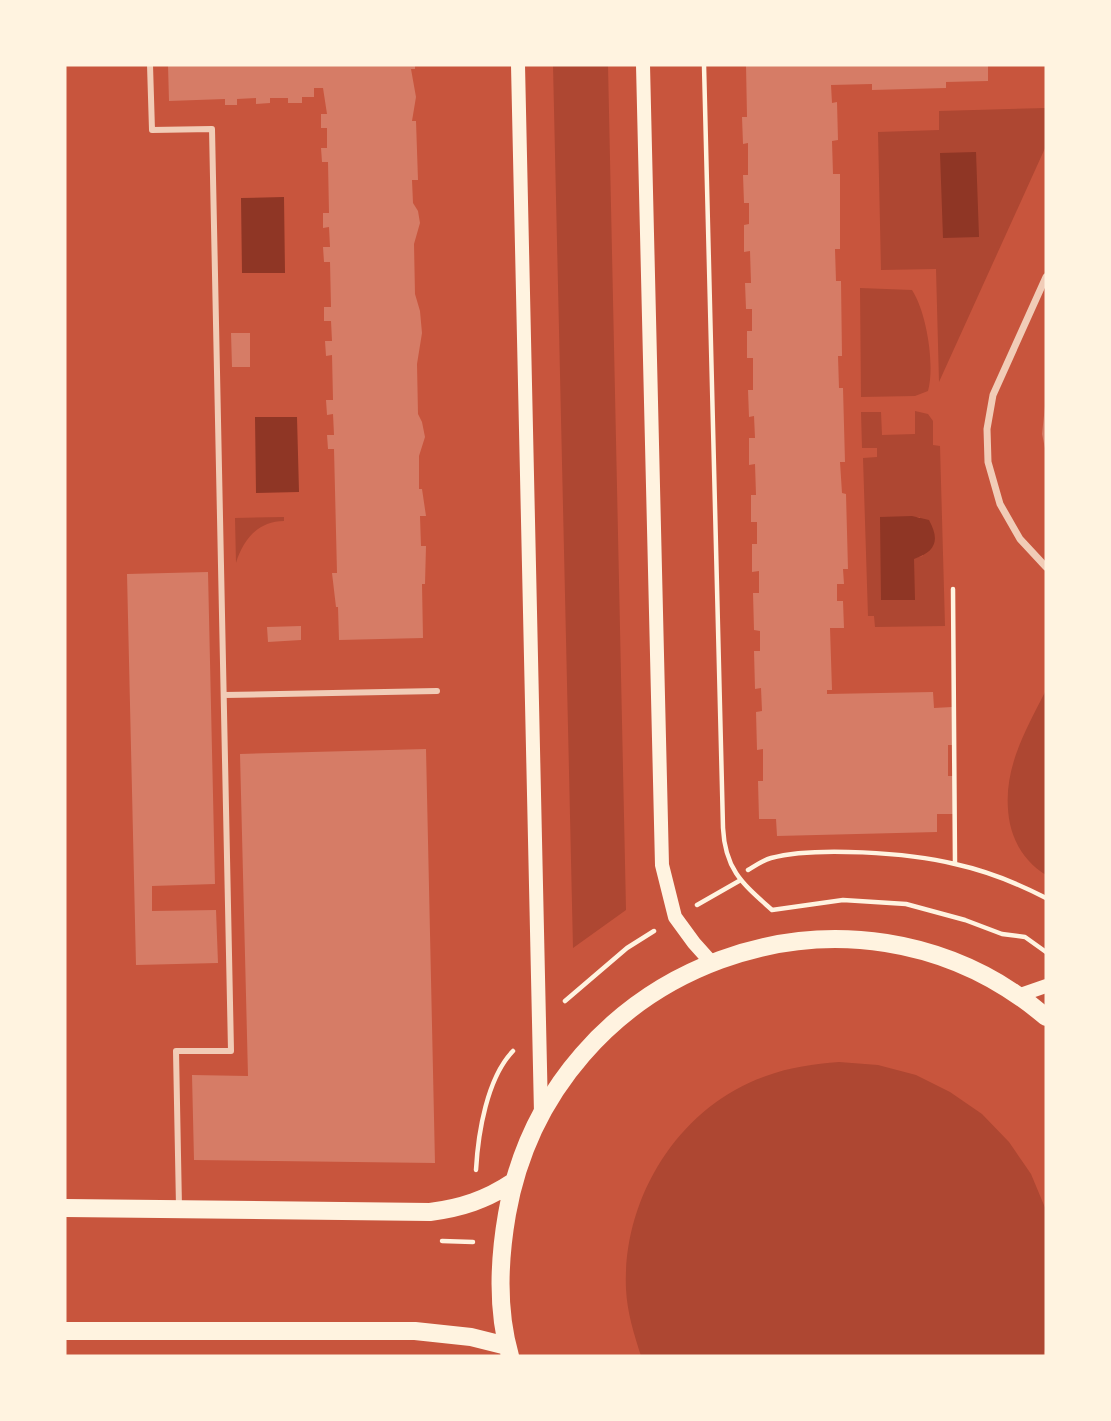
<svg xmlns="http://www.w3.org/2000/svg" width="1111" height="1421" viewBox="0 0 1111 1421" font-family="'Libre Baskerville',serif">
<rect width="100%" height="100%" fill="#c8553d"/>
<path fill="#ae4732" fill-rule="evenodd" d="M 553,65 L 608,65 L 626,910 L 573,948 Z
M 1046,108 L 1046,146 L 939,382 L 936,269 L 881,270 L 878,132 L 939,130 L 939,111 Z
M 860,288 L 912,290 C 927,313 935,366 928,391 L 915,396 L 861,397 Z
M 915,411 L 928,414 L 933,421 L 933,445 L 940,446 L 945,626 L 875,627 L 874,616 L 868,616 L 863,458 L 877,457 L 877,448 L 862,448 L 861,412 L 881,412 L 882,435 L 915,434 ZM 880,517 L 920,517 L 923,556 L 914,558 Z
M 284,517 L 284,521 C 258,521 243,540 236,563 L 235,518 Z
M 1046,690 L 1046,875 C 1027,863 1015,846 1010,824 C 1000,773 1024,734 1046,690 Z
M 839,1062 L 878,1065 L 916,1075 L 950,1092 L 982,1114 L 1009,1142 L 1031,1174 L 1046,1210 L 1046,1346 L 1043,1356 L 641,1356 C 634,1334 627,1312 626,1289 C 622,1198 679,1106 766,1076 C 790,1067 814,1064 839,1062 Z"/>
<path fill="#8f3625" d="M 976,152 L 979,237 L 943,238 L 940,153 Z
M 284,197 L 285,273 L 242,273 L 241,198 Z
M 255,417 L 297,417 L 299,492 L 256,493 Z
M 880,517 L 912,516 L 929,520 C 940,540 936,552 914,559 L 915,600 L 881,600 Z"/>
<path fill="#d67c66" d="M 168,65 L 415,65 L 415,69 L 411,69 L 416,97 L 412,121 L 416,121 L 418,180 L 412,180 L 413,203 L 418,211 L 420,223 L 414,244 L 415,294 L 420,311 L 422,333 L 417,364 L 418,414 L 422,422 L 425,437 L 419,456 L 419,489 L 422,489 L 426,516 L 420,516 L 421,546 L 426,546 L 425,584 L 422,584 L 423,638 L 339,640 L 338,607 L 336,607 L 332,573 L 337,573 L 334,449 L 328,449 L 327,435 L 334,435 L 333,414 L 327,415 L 326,400 L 333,400 L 332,355 L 326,356 L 325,341 L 332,341 L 331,321 L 324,321 L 324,307 L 331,307 L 330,262 L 324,262 L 323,247 L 330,247 L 329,227 L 323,228 L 323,213 L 329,213 L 328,162 L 322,162 L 321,148 L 327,148 L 327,128 L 321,128 L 321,114 L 327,114 L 323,88 L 314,88 L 314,97 L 302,97 L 302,103 L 288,103 L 288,98 L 270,98 L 270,103 L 256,104 L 256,98 L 237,99 L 237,105 L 225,105 L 225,99 L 169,101 Z
M 746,65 L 988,65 L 988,81 L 946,82 L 946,88 L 872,90 L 872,84 L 831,85 L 832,103 L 837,102 L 838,140 L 832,141 L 833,174 L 840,174 L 840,249 L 835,249 L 836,281 L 841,281 L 842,356 L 838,356 L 839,388 L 843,388 L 845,462 L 840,462 L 842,493 L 846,494 L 848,569 L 843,569 L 844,584 L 837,584 L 837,601 L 843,601 L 844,628 L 830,628 L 832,690 L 827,690 L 827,694 L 933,692 L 934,708 L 952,707 L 953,745 L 948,745 L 948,776 L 953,776 L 955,814 L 937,814 L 937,832 L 777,836 L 776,819 L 759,819 L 758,781 L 763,781 L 763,749 L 757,750 L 756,712 L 762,711 L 761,688 L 755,689 L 754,651 L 760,651 L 760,631 L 754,630 L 753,593 L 759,593 L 759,571 L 752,572 L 752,544 L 757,544 L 757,522 L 751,522 L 751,495 L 756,495 L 755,464 L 749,465 L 749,438 L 755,438 L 754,416 L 749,417 L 748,390 L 753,390 L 753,358 L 747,358 L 747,331 L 752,331 L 752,309 L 746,309 L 745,283 L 751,283 L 750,251 L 744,252 L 744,225 L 749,224 L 749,203 L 744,203 L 743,175 L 748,175 L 748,143 L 743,144 L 742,117 L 747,117 Z
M 231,333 L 250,333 L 250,367 L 232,367 Z
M 1045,406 L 1046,406 L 1046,453 L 1042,434 Z
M 208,572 L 215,884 L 152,886 L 152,911 L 216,910 L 218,963 L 136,965 L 127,574 Z
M 301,626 L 301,640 L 268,642 L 267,627 Z
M 426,749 L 435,1163 L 194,1160 L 192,1075 L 248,1076 L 240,754 Z"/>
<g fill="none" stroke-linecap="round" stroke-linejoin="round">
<path stroke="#fff3e0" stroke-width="4.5" d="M 704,65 L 723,828 C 725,870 743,884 772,910 L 843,900 L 906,904 L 965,920 L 1002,934 L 1025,937 L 1046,952
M 953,589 L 955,863
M 748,870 C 755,866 763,860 771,858 C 815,846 910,853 955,864 C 987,871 1017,883 1046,898
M 697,905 L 739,881
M 565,1001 L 627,948 L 654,931
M 476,1170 C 478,1133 487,1078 513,1051
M 442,1241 L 473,1242"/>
<path stroke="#f1ccb7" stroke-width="6" d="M 150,65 L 152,130 L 212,129 L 231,1051 L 176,1051 L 179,1207
M 224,695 L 437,691"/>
<path stroke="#f1ccb7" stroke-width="7" d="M 1046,277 L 993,395 L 987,429 L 988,462 L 1000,504 L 1020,539 L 1046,567"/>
<path stroke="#fff3e0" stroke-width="14" d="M 518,65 L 541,1113
M 643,65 L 662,865 L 675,917 L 694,943 L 711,962
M 1020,995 L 1046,986"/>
<path stroke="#fff3e0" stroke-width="18" d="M 65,1208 L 430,1212 C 461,1208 486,1200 513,1182
M 65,1331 L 415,1331 L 471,1337 L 507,1346
M 510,1356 C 497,1311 499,1260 507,1214 C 551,964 852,852 1046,1017"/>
</g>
<rect width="1111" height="1421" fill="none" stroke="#fff3e0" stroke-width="133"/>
</svg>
